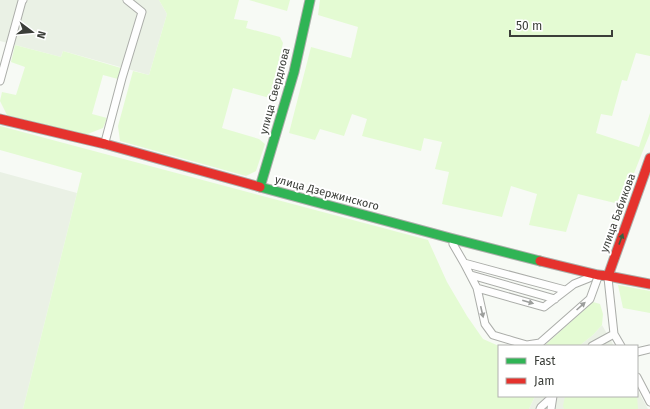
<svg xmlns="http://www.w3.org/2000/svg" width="650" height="409" viewBox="0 0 650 409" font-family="'Fira Sans',sans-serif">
<rect width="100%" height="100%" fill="#f7faf5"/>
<path fill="#eaf1e5" d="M 0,0 L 159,0 L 167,14 L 149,75 L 63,51 L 61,57 L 0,41 Z
M 0,172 L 77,193 L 23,409 L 0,409 Z
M 602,325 L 614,346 L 579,346 L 593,335 Z
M 637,389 L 648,409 L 529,409 L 535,396 L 637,396 Z"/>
<path fill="#e4fbd3" d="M 159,0 L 239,0 L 234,19 L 248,21 L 246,28 L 280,37 L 283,43 L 270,98 L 233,88 L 222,128 L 259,139 L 265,144 L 256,171 L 246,176 L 120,141 L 118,126 L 133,71 L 149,75 L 167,14 Z
M 249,0 L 290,0 L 287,11 Z
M 320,0 L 650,0 L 650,56 L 636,53 L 627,81 L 622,80 L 612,116 L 601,114 L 596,133 L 639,147 L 650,113 L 650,133 L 607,241 L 619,204 L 578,194 L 566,232 L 529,225 L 537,194 L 511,186 L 502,217 L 442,204 L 449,172 L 435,169 L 442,142 L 424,138 L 421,151 L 362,136 L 367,119 L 352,114 L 344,136 L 320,129 L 315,140 L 289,133 L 311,47 L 351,58 L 358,27 L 318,15 Z
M 15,45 L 61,57 L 63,51 L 121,68 L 118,79 L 103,75 L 92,114 L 107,118 L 103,128 L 85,135 L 7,115 L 0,101 L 2,92 L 16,95 L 25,67 L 11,62 Z
M 0,126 L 428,240 L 447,282 L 467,316 L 483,339 L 499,346 L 499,396 L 535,396 L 529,409 L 23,409 L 82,173 L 0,150 Z
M 618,285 L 650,291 L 650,313 L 623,308 Z
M 593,302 L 600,304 L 603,314 L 602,325 L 593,335 L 579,346 L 544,346 Z
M 565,396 L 637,396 L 638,409 L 564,409 L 563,406 Z"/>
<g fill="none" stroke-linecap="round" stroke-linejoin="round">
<g stroke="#abada9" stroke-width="9">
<path id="lane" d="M 0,81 L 22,1 L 23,0
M 105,142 L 122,78 L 142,12 L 127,0
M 453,244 L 464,263 L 477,288 L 485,324 L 493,335 L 513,341 L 527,345 L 540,343 L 590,299 L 598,277
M 464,263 L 565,290
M 471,275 L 555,299
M 608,278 L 614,334 L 621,346
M 477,288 L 544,307 L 574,284 L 589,278
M 592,346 L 614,334
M 637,352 L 650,349
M 637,377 L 650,402
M 540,409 L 541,407 L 552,397
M 551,409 L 553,396"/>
</g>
<g stroke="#abada9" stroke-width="11">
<path id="fast" d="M 260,187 L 294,72 L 310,0
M 260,187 L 450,238 L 540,261"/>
</g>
<g stroke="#abada9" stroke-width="11">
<path id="jam" d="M 0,119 L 105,144 L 260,187
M 540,261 L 598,275 L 608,276 L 650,158
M 608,276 L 650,284"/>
</g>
<use href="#lane" stroke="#fefefe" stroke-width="7"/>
<use href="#fast" stroke="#30b455" stroke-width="9"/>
<use href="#jam" stroke="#e5322d" stroke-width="9"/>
</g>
<defs><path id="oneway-solid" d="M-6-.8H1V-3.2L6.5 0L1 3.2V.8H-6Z"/></defs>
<use fill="#386141" href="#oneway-solid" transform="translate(621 239) rotate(-70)"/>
<g fill="#9c9e9c">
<use href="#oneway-solid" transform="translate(528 302) rotate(16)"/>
<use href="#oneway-solid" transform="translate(581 306) rotate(-42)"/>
<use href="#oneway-solid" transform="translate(482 312) rotate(77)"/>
</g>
<g text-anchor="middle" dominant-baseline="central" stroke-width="4" stroke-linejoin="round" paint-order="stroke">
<g font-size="11" fill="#3b3e39" stroke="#fff">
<text transform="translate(275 91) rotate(-75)">улица Свердлова</text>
<text transform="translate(327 193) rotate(15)">улица Дзержинского</text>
<text transform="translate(618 213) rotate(-70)">улица Бабикова</text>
</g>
</g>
<rect x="498" y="345" width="140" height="52" fill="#ffffff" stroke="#b1b2b0"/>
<rect x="506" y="358" width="20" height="6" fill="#30b455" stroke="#b1b2b0"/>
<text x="534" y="365" font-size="12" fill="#3b3e39">Fast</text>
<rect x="506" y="378" width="20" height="6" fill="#e5322d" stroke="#b1b2b0"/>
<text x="534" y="385" font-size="12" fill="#3b3e39">Jam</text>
<g transform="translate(32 32) rotate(106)" stroke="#ffffff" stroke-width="3" paint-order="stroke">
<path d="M0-3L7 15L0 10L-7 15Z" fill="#3b3e39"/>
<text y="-6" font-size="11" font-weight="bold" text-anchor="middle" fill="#3b3e39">N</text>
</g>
<path d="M510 30v6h102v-6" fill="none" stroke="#3b3e39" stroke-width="2"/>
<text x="516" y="30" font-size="12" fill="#3b3e39" stroke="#ffffff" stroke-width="3" paint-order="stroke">50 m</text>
</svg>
